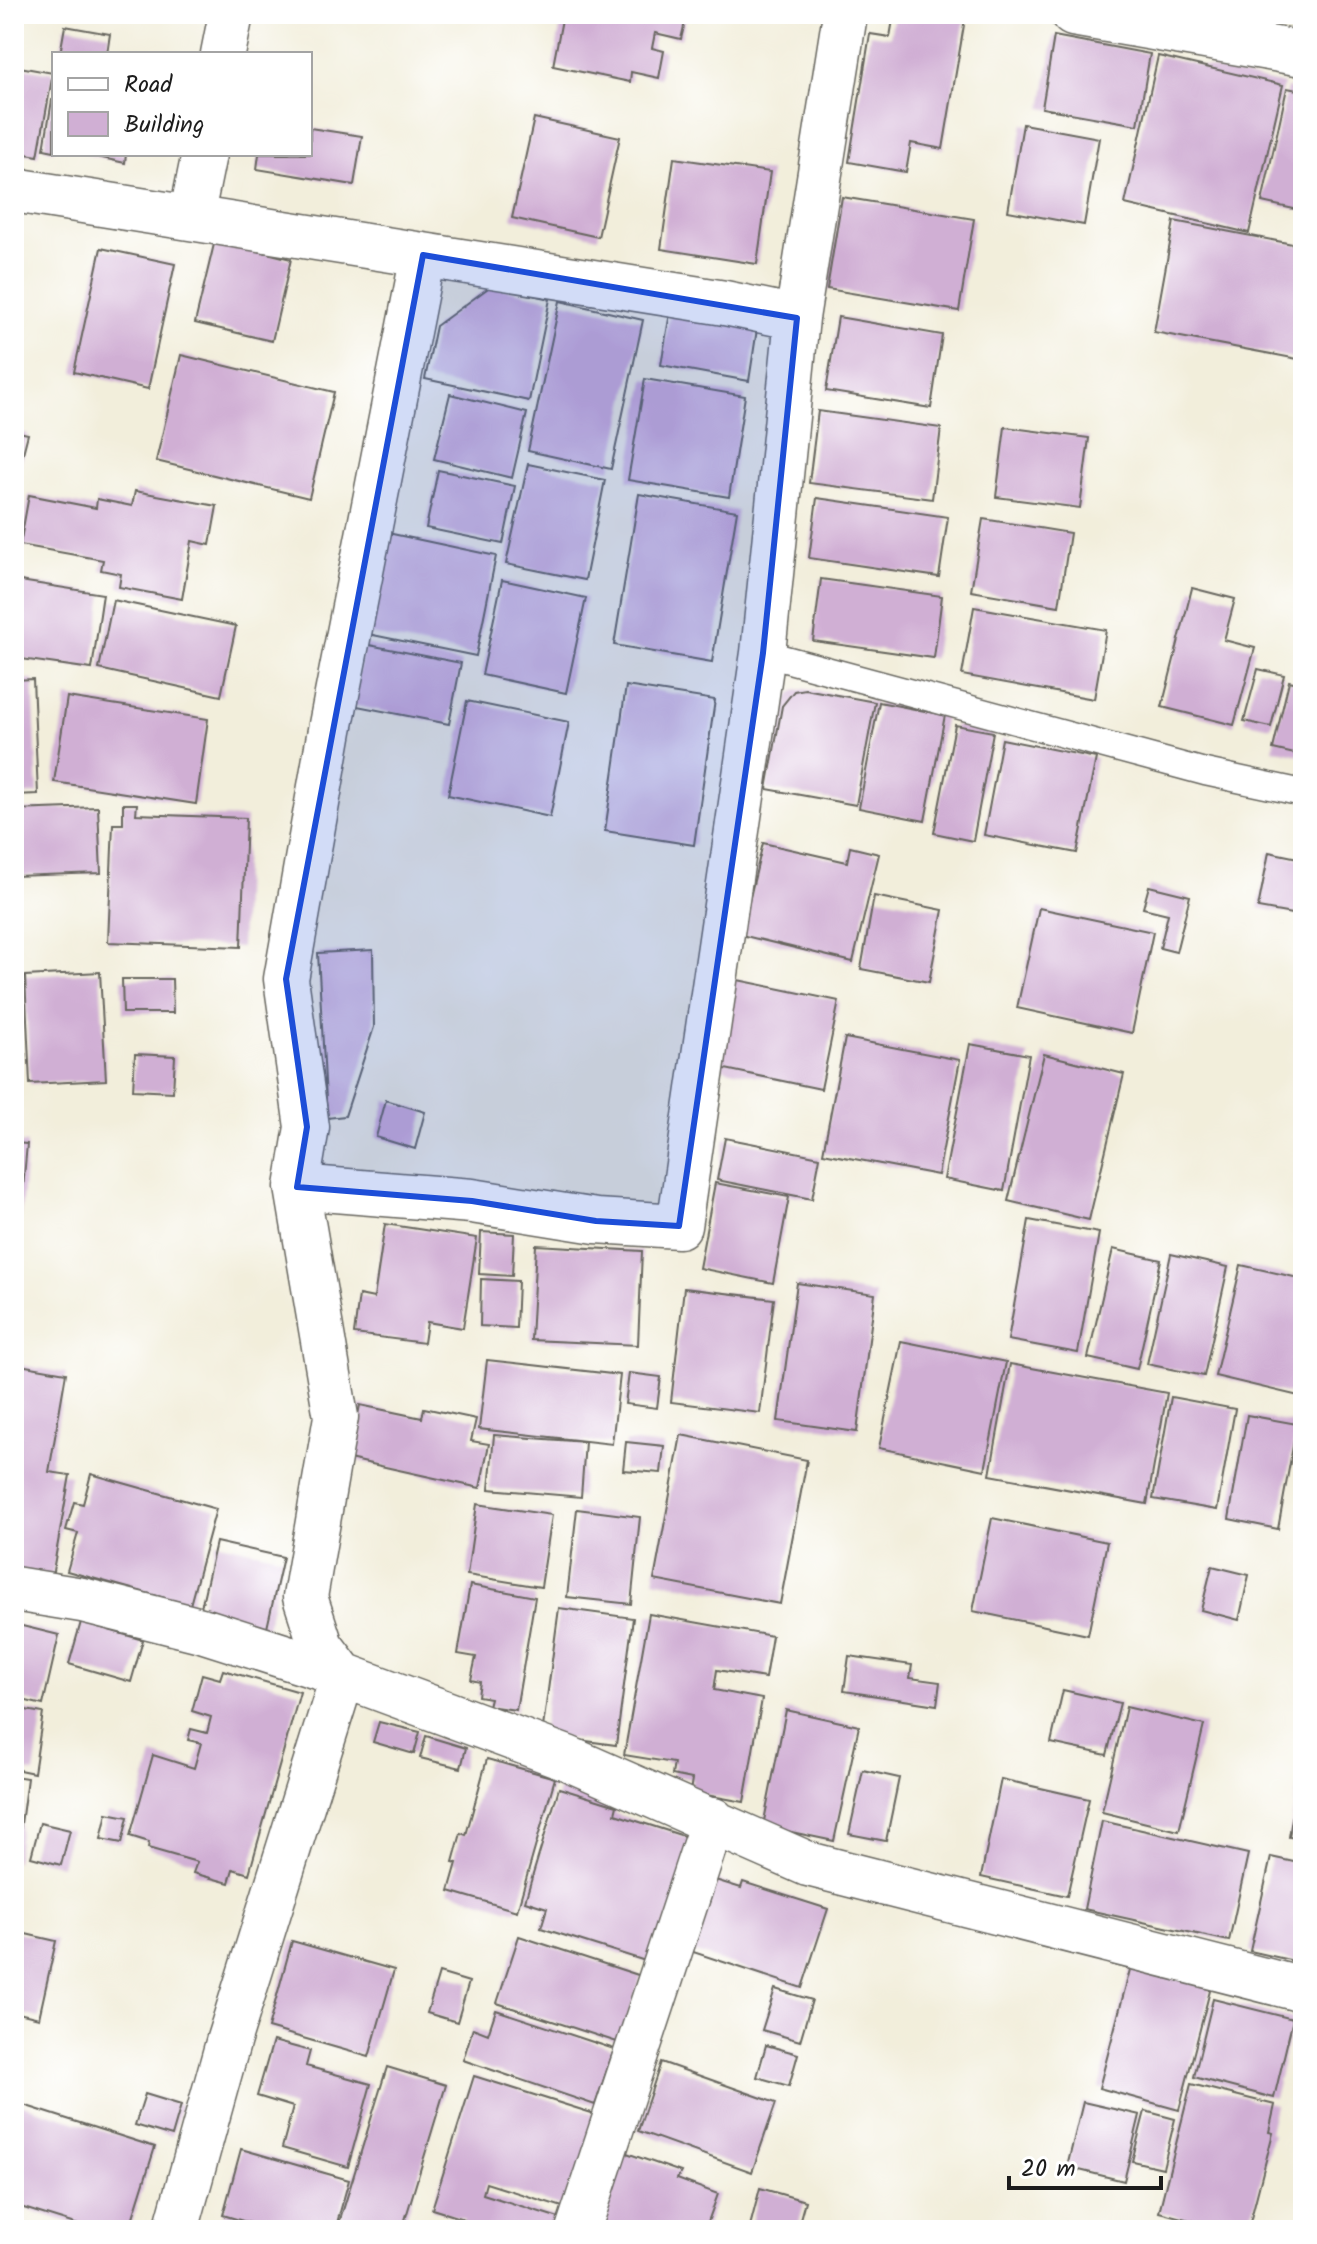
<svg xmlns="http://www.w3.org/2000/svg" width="1317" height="2244" viewBox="0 0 1317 2244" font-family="Kalam,sans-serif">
<rect width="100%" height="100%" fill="#fff"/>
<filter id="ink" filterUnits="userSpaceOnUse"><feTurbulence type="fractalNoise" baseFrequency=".0125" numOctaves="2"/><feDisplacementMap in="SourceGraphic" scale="16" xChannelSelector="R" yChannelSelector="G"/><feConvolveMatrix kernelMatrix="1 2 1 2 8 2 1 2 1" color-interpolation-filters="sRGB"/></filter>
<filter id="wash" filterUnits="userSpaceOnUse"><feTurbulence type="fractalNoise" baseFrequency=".006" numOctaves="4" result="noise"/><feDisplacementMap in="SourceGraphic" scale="32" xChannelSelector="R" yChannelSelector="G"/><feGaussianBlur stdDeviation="1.8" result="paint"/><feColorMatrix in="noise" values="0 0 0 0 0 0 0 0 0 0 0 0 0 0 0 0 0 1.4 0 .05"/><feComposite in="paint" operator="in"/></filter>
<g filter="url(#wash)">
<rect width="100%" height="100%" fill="#f2eedb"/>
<g id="blocks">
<path fill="#d0afd4" d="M 563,14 L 687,14 L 681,39 L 655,33 L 652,48 L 664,51 L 659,78 L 631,72 L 630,82 L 553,66 Z
M 894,14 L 935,14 L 965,19 L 943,149 L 911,143 L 906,172 L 849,162 L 870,34 L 890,37 Z
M 65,26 L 110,34 L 107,54 L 60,54 Z
M 1054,36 L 1150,54 L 1138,125 L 1042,108 Z
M 1158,56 L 1283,85 L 1249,233 L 1125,204 Z
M 14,66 L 53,73 L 38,156 L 14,152 Z
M 1287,88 L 1303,91 L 1303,211 L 1262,202 Z
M 52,100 L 54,100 L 54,151 L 44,149 Z
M 534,118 L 620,137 L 598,237 L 512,218 Z
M 1023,124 L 1099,138 L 1084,225 L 1008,211 Z
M 310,128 L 362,136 L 354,185 L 257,169 L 259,154 L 310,154 Z
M 84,154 L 126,154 L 125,163 Z
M 674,158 L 770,172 L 757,264 L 661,249 Z
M 842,197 L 974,219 L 959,311 L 827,289 Z
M 1174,221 L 1303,246 L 1303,360 L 1154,332 Z
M 215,240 L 291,259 L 272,341 L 195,323 Z
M 101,248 L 175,264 L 148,389 L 74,372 Z
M 491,286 L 550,299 L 529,401 L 425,379 L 436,326 Z
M 560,301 L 643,320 L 611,469 L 528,451 Z
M 670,313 L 757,329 L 749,381 L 661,365 Z
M 838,317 L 942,335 L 931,408 L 826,391 Z
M 181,355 L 334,392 L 309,498 L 156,461 Z
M 645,379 L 745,396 L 729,497 L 628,480 Z
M 450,394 L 527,413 L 512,478 L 434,459 Z
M 818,411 L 941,428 L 932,499 L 809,483 Z
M 1005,427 L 1089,438 L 1080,508 L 996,497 Z
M 14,431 L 28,434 L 15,484 L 14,484 Z
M 528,464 L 605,480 L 585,580 L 506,564 Z
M 438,470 L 515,486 L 503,544 L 426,528 Z
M 135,491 L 217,506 L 210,545 L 192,541 L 182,599 L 119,587 L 121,574 L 101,570 L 103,560 L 20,545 L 29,495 L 96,508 L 97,499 L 132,506 Z
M 639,494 L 737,511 L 712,662 L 614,645 Z
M 817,498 L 948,517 L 939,577 L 809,558 Z
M 983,519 L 1070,533 L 1059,606 L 971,591 Z
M 383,532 L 496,556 L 476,656 L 363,633 Z
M 821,579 L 942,596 L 934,658 L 813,641 Z
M 14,580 L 103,594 L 92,669 L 14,658 Z
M 502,580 L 586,598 L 566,693 L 482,675 Z
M 1192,588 L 1235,599 L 1224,640 L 1255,648 L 1234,725 L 1162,707 Z
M 113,600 L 236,626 L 221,696 L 99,669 Z
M 974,607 L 1106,630 L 1094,699 L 962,675 Z
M 364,644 L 461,663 L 449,724 L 352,705 Z
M 1258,669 L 1284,675 L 1271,727 L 1244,721 Z
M 33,679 L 38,794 L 14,795 L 14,680 Z
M 1289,681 L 1303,684 L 1303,756 L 1273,749 Z
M 626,686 L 715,700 L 694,845 L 605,831 Z
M 805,689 L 875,702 L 856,805 L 767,789 L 782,706 L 794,691 Z
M 67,697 L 208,719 L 196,804 L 54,782 Z
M 467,701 L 569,722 L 550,817 L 448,795 Z
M 879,702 L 945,715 L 925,821 L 859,808 Z
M 955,725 L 993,732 L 973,841 L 934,833 Z
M 1002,739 L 1096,758 L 1077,853 L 984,835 Z
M 123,804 L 137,804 L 136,814 L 246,818 L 241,947 L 108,942 L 113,824 L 123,824 Z
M 98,807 L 101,873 L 14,876 L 14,810 Z
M 763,843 L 847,862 L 850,847 L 879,854 L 853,962 L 741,935 Z
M 1269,852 L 1303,859 L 1303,916 L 1258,908 Z
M 1149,886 L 1190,896 L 1176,952 L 1160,948 L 1168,914 L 1143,908 Z
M 874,896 L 943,910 L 929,982 L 861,969 Z
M 1039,908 L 1153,932 L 1132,1033 L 1017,1008 Z
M 373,950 L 374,1027 L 345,1116 L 327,1118 L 318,953 Z
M 100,972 L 106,1080 L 30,1084 L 25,976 Z
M 728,978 L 839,1001 L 821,1089 L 711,1066 Z
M 122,979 L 172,979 L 173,1013 L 123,1013 Z
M 845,1038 L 960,1060 L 938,1175 L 823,1153 Z
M 970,1044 L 1029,1055 L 1004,1191 L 944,1179 Z
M 135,1054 L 175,1056 L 173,1092 L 133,1090 Z
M 1044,1054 L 1124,1074 L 1089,1220 L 1008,1201 Z
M 386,1100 L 425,1112 L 415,1149 L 376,1137 Z
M 725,1138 L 820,1157 L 812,1199 L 717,1180 Z
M 14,1143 L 27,1144 L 16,1266 L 14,1266 Z
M 715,1183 L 789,1197 L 773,1283 L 699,1268 Z
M 1029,1220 L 1099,1233 L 1078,1353 L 1008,1340 Z
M 385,1224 L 477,1238 L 463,1328 L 427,1322 L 424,1343 L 354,1334 L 359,1295 L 374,1298 Z
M 481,1232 L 514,1234 L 512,1276 L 479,1274 Z
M 536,1245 L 642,1251 L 638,1345 L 531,1340 Z
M 1113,1249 L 1161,1260 L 1137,1369 L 1088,1358 Z
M 1171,1254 L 1228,1267 L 1204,1376 L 1147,1364 Z
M 1241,1265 L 1303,1279 L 1303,1397 L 1215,1376 Z
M 481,1279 L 518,1281 L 516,1328 L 480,1326 Z
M 797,1283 L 875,1294 L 857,1432 L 778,1421 Z
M 684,1288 L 774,1299 L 760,1413 L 671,1402 Z
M 901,1341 L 1006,1362 L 985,1470 L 879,1448 Z
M 487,1360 L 620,1375 L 612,1444 L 479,1429 Z
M 14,1364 L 66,1373 L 49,1472 L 70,1475 L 51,1582 L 14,1575 Z
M 1010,1364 L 1167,1393 L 1147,1504 L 990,1475 Z
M 629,1373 L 661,1377 L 657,1408 L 625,1404 Z
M 1171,1397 L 1235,1409 L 1217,1510 L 1153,1499 Z
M 360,1405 L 422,1418 L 424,1408 L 476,1419 L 471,1441 L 489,1444 L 480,1488 L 349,1459 Z
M 1247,1415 L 1297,1424 L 1278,1529 L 1229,1519 Z
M 494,1435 L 585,1442 L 581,1497 L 489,1489 Z
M 681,1435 L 807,1460 L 780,1604 L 654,1580 Z
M 626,1442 L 664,1446 L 661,1473 L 623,1470 Z
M 91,1474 L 216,1509 L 190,1605 L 67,1571 L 78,1533 L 66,1530 L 74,1502 L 83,1504 Z
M 477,1504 L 552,1515 L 541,1587 L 467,1575 Z
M 577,1509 L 640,1517 L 631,1604 L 567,1597 Z
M 992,1518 L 1107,1542 L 1088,1635 L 973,1611 Z
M 216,1542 L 283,1557 L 267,1628 L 200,1612 Z
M 1212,1566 L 1249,1575 L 1239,1620 L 1201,1610 Z
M 470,1585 L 535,1597 L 516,1710 L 488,1706 L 490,1698 L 478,1696 L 480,1682 L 471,1680 L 476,1657 L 458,1654 Z
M 559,1608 L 633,1618 L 616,1745 L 542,1735 Z
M 649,1614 L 772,1636 L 765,1678 L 717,1670 L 714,1690 L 762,1699 L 744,1802 L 690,1792 L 692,1779 L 672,1775 L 674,1763 L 624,1755 Z
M 81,1622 L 143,1640 L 131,1682 L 69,1664 Z
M 14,1624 L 59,1635 L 43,1705 L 14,1698 Z
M 849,1656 L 912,1665 L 910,1678 L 940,1682 L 937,1705 L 844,1691 Z
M 223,1670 L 300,1692 L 249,1874 L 233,1869 L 229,1883 L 193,1873 L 197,1862 L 148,1848 L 149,1842 L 130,1836 L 153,1755 L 194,1768 L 201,1743 L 188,1740 L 191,1729 L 207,1733 L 211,1717 L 192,1711 L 202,1674 L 220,1679 Z
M 1063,1690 L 1120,1703 L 1107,1755 L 1051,1743 Z
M 1126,1707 L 1204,1725 L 1179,1831 L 1102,1812 Z
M 14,1708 L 43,1713 L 34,1773 L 14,1769 Z
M 786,1710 L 859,1726 L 834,1841 L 763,1826 Z
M 379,1722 L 420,1732 L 414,1754 L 373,1742 Z
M 426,1736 L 466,1748 L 461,1768 L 420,1758 Z
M 487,1759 L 555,1778 L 517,1911 L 449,1891 L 457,1863 L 453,1862 L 461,1833 L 466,1835 Z
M 1301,1763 L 1303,1763 L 1303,1839 L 1289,1837 Z
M 863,1770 L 899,1778 L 886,1841 L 849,1834 Z
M 14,1776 L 27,1778 L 16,1862 L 14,1861 Z
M 1001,1779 L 1089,1799 L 1067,1896 L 981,1877 Z
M 559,1788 L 617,1806 L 615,1814 L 696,1840 L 658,1965 L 541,1928 L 547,1908 L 525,1901 Z
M 107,1813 L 128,1817 L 122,1843 L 101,1839 Z
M 1102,1821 L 1248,1854 L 1229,1941 L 1084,1909 Z
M 40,1823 L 70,1830 L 61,1865 L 31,1857 Z
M 1271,1857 L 1303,1864 L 1303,1963 L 1250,1951 Z
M 712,1879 L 741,1888 L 743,1882 L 828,1909 L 802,1988 L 684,1949 Z
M 17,1932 L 56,1941 L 39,2018 L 14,2012 L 14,1943 Z
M 519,1936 L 641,1976 L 620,2043 L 497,2003 Z
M 292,1941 L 394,1970 L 369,2057 L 268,2028 Z
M 1132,1962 L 1212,1983 L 1179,2110 L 1099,2088 Z
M 439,1973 L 469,1982 L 457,2022 L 427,2013 Z
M 775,1989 L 812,2000 L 800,2041 L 762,2030 Z
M 1213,1999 L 1293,2019 L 1274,2098 L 1194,2077 Z
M 496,2010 L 614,2049 L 595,2105 L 463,2060 L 473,2028 L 488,2034 Z
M 273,2041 L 310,2051 L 306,2066 L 371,2084 L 348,2167 L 282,2148 L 293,2107 L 257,2096 Z
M 766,2045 L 798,2054 L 789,2086 L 757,2077 Z
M 661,2062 L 776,2103 L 752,2172 L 638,2131 Z
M 387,2067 L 446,2085 L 402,2230 L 337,2230 Z
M 474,2076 L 598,2115 L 569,2209 L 486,2183 L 483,2194 L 559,2218 L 556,2230 L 461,2230 L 464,2219 L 432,2209 Z
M 1191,2084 L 1275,2105 L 1269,2132 L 1273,2133 L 1248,2230 L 1228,2230 L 1159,2212 Z
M 145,2094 L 181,2105 L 172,2136 L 135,2125 Z
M 14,2102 L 155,2147 L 129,2230 L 94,2230 L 14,2205 Z
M 1083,2102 L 1140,2115 L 1124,2181 L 1067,2167 Z
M 1145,2111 L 1175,2119 L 1163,2168 L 1132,2161 Z
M 241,2149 L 349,2180 L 335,2230 L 273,2230 L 223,2215 Z
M 621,2151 L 681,2172 L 677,2179 L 718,2194 L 705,2230 L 592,2230 Z
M 760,2188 L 805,2201 L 797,2230 L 749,2230 Z"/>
</g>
</g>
<g filter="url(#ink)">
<use href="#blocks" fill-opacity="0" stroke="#67665f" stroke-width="2"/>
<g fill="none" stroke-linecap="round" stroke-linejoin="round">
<g stroke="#67665f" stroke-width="29">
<path id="service" d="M 763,653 L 1205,772 L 1303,793"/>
</g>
<g stroke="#67665f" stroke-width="47">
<path id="minor" d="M 1073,14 L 1303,54
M 223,54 L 231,14
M 14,190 L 725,303 L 797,318 L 845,14
M 191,218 L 204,154
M 297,1187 L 472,1201 L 596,1221 L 679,1226 L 763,653 L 797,318
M 14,1589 L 82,1600 L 205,1631 L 343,1675 L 567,1758 L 808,1864 L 1303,1990
M 176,2230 L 229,2039 L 343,1675 L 321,1646 L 305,1597 L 336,1417 L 297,1187 L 307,1127 L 286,979 L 330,730 L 423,255
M 578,2230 L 713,1820"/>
</g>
<use href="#service" stroke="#fff" stroke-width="26"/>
<use href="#minor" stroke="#fff" stroke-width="44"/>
</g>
</g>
<path fill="#1d4ed8" fill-opacity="0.2" stroke="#1d4ed8" stroke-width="6" stroke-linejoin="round" d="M 423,255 L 797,318 L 763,653 L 679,1226 L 596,1221 L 472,1201 L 297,1187 L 307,1127 L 286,979 Z"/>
<rect width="1317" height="2244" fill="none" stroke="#fff" stroke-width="48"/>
<rect x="52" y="52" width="260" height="104" fill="#ffffff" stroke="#a4a4a4" stroke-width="2"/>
<rect x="68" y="78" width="40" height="12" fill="#ffffff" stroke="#a4a4a4" stroke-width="2"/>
<text x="124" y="92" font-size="24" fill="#1c1c1c">Road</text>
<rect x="68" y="112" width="40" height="24" fill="#d0afd4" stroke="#a4a4a4" stroke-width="2"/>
<text x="124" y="132" font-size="24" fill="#1c1c1c">Building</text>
<path d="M1009 2176v12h152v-12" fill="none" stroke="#1c1c1c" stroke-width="4"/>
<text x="1021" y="2176" font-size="24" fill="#1c1c1c" stroke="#ffffff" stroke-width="6" paint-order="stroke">20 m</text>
</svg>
